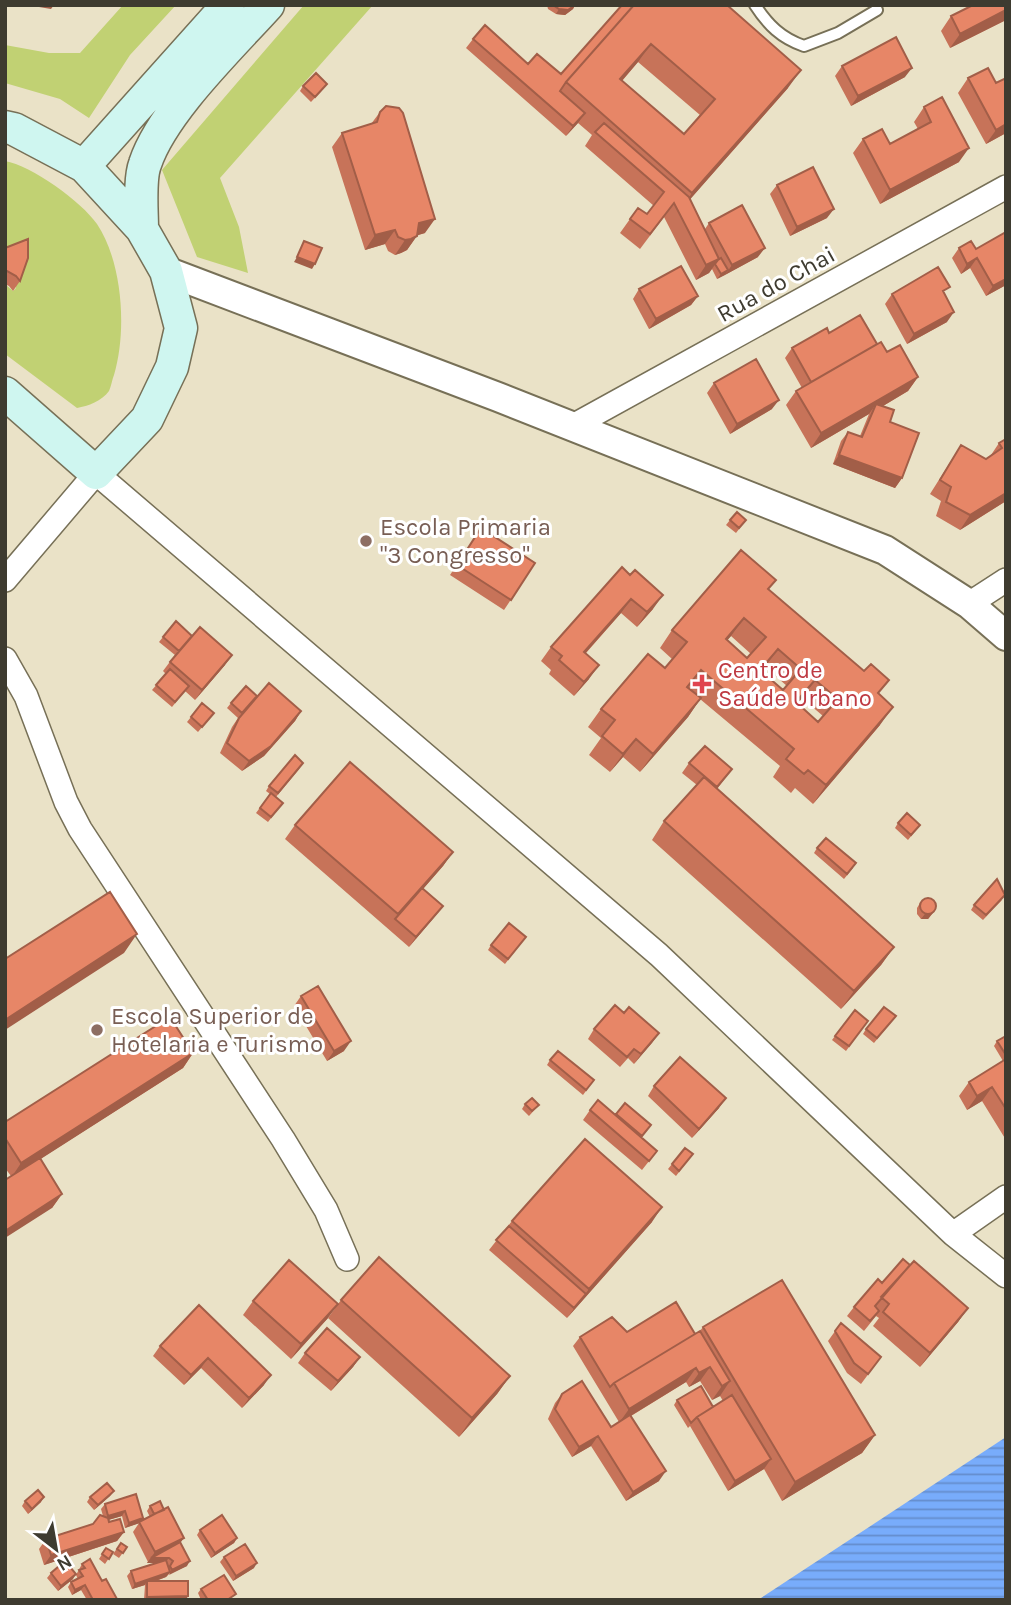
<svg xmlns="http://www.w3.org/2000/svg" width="1011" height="1605" viewBox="0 0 1011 1605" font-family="Karla,sans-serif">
<defs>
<pattern id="water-rules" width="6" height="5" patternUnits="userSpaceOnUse" patternTransform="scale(1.75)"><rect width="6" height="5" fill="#78acfb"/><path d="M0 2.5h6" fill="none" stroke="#648dcc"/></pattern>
</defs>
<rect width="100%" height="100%" fill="#eae2c7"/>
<path fill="#c1d173" d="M 123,5 L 176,5 L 130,55 L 89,118 L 60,99 L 5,83 L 5,45 L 49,53 L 80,53 Z
M 304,5 L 373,5 L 220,178 L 239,227 L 248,273 L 197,257 L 162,170 Z
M 5,161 C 31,165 82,202 97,224 C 123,263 127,332 114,375 C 112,380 111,387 109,391 C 102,401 88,406 77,408 L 5,354 L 5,284 L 13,291 L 16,288 L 5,254 Z"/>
<path fill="url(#water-rules)" d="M 1006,1437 L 1006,1600 L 758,1600 Z"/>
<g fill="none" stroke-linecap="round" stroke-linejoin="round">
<g stroke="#777057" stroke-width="14">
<path id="service" d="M 755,5 C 768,25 781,38 804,46 L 838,33 L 877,10"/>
</g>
<g stroke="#777057" stroke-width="26">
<path id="minor" d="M 571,427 L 1006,187
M 5,580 L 96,473 L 659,955 L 953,1234 L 1006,1276
M 969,604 L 1006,580
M 5,659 L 26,696 L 66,802 L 80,829 L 283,1139 L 326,1210 L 347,1259
M 953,1234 L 1006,1197"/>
</g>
<g stroke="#777057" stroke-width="32">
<path id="tertiary" d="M 166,271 L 498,397 L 885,550 L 969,604 L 1006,636"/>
</g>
<g stroke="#777057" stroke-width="35">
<path id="secondary" d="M 5,127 L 14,129 L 84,166 L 142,229 L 166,271 L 181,328 L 172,367 L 147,419 L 96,473 L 5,393
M 84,166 L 228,5
M 142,229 C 142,211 139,180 145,164 C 162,112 230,47 268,5"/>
</g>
<use href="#service" stroke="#fff" stroke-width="10"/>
<use href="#minor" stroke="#fff" stroke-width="23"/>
<use href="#tertiary" stroke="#fff" stroke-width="28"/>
<use href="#secondary" stroke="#cff6f0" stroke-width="32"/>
</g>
<path fill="#c77359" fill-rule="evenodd" d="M 547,5 L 575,5 L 573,9 L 565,15 L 556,14 L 548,9 Z
M 622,5 L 788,88 L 690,199 L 705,229 L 709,223 L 758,257 L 717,279 L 712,269 L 709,273 L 696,280 L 664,217 L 640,249 L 620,233 L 630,219 L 647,214 L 654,206 L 585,146 L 592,135 L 578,123 L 566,136 L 466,48 L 473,39 L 528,64 L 561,74 ZM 638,62 L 700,115 L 684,134 L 622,81 Z
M 1006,5 L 1006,20 L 950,48 L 941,31 L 951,16 Z
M 842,66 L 905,77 L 851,106 L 835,76 Z
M 968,78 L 996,83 L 1006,78 L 1006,133 L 986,144 L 958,93 Z
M 303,86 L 323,89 L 311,102 L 300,91 Z
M 924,107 L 959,162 L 880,204 L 853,153 L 863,139 L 890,144 L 918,129 L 914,122 Z
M 380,112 L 425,233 L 417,235 L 407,250 L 401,253 L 395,255 L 388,251 L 385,244 L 365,250 L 332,147 L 342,133 L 371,124 Z
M 777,185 L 827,218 L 790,236 L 770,194 Z
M 5,248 L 20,281 L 13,291 L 9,286 L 5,284 Z
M 959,248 L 976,249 L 1006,285 L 986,296 L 970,268 L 961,274 L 952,258 Z
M 639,289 L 698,296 L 691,305 L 649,329 L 633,299 Z
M 892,294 L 945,295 L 947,322 L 907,344 L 885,304 Z
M 829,333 L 877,344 L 918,377 L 908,391 L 883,406 L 890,422 L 902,478 L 895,488 L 833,464 L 841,441 L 848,432 L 860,436 L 869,414 L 811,448 L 786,405 L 796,391 L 802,388 L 785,358 L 792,348 Z
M 714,383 L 772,409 L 730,434 L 707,393 Z
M 1006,439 L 1006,501 L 960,530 L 936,516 L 941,501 L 930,494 L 961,445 L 986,459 L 991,455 L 999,443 Z
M 730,520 L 746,520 L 736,533 L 726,525 Z
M 481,528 L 535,563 L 504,610 L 450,575 Z
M 622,567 L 653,609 L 637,627 L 621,613 L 586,653 L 589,679 L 574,696 L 549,674 L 551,670 L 541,661 L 551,647 Z
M 769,590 L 879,694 L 880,725 L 813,804 L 795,788 L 791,793 L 773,777 L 780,766 L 700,699 L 688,717 L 640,772 L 623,757 L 610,772 L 589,755 L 601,738 L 588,727 L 601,709 L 665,668 L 672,659 L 660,648 L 672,630 ZM 731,636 L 751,654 L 747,658 L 727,640 ZM 765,667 L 787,686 L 783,690 L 762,671 ZM 802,698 L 823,716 L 818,722 L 797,704 Z
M 163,637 L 225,665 L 195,700 L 185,691 L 172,707 L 152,690 L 166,674 L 163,671 L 175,655 L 159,642 Z
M 257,696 L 301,711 L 295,721 L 264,756 L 242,771 L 220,753 L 232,727 L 238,718 L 227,708 L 231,703 Z
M 214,713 L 198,732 L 187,722 L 191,717 Z
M 689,763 L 732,769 L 717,789 L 894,947 L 881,965 L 841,1009 L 652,840 L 664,821 L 697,785 L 682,773 Z
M 300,768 L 276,797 L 283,803 L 268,822 L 256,813 L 270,794 L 266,791 L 269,786 Z
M 898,823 L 920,825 L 908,840 L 895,828 Z
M 295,825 L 453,852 L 443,866 L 423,889 L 436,915 L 409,947 L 285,839 Z
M 817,848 L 853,868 L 844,879 L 814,853 Z
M 1002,900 L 983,920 L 971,910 L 974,905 Z
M 920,903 L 936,909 L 928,919 L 921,919 L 917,914 L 917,908 Z
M 522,942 L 505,964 L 488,950 L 491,945 Z
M 301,996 L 344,1051 L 327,1061 L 294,1006 Z
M 855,1010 L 868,1021 L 846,1051 L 832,1040 Z
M 624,1013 L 659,1033 L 634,1064 L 628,1058 L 620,1067 L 588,1039 L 594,1029 Z
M 892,1021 L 874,1043 L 863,1034 L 866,1029 Z
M 1006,1036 L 1006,1140 L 982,1101 L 967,1110 L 959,1096 L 969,1082 L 1003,1061 L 994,1046 L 997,1041 Z
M 193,1053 L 183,1068 L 40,1159 L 62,1194 L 52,1208 L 11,1176 L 5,1168 L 5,1122 Z
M 550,1060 L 594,1080 L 583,1095 L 547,1065 Z
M 654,1086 L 719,1108 L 692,1138 L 648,1096 Z
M 625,1103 L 651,1125 L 641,1138 L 657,1151 L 642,1170 L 583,1120 L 590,1110 L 615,1115 Z
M 525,1104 L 539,1105 L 529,1116 L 522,1109 Z
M 685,1148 L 689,1159 L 676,1176 L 668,1169 Z
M 512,1221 L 652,1222 L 567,1318 L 489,1250 Z
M 910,1265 L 968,1308 L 958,1322 L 920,1367 L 873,1326 L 879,1318 L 876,1316 L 864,1331 L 847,1316 L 854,1307 L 882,1283 Z
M 341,1300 L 510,1376 L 497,1394 L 459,1437 L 328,1318 Z
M 253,1301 L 328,1318 L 291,1359 L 243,1315 Z
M 199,1305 L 264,1385 L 242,1408 L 201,1368 L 184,1385 L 153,1356 L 160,1346 Z
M 841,1323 L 881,1357 L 861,1384 L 847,1373 L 828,1341 Z
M 703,1327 L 875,1435 L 862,1453 L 782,1501 L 764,1469 L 728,1491 L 690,1426 L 688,1428 L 674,1405 L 677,1400 L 713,1407 L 723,1401 L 720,1396 L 712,1400 L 700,1381 L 689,1387 L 686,1382 L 631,1416 L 659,1481 L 626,1501 L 591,1446 L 572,1457 L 548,1419 L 555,1403 L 562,1394 L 611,1427 L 619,1422 L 573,1346 L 580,1337 L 627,1332 L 695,1334 L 700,1331 Z
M 305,1353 L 360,1357 L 353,1367 L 331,1391 L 298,1363 Z
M 114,1491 L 110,1496 L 94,1510 L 87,1502 L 90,1497 Z
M 25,1501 L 41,1502 L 28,1514 L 22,1506 Z
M 105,1504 L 143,1518 L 141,1521 L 150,1517 L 147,1511 L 150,1506 L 164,1510 L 184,1538 L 180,1542 L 187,1566 L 169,1574 L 166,1577 L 156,1581 L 186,1600 L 144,1600 L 145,1585 L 132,1589 L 127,1576 L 131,1571 L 156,1563 L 147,1563 L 148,1562 L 133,1532 L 139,1523 L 125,1528 L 122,1516 L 108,1520 L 109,1522 L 124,1532 L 117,1541 L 44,1565 L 39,1549 L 46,1539 L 93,1524 L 103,1516 L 101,1509 Z
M 200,1530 L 237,1538 L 234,1543 L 211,1558 L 197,1535 Z
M 121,1543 L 127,1547 L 119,1558 L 113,1554 Z
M 106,1548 L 113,1552 L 105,1564 L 99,1559 Z
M 224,1557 L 254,1568 L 233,1581 L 220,1562 Z
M 82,1564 L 102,1581 L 116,1600 L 87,1600 L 81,1590 L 72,1595 L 68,1587 L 71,1582 L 78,1579 L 76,1575 Z
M 51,1573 L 73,1579 L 58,1591 L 47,1578 Z
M 201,1589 L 232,1600 L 201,1600 L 198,1593 Z"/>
<path fill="#a25e48" d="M 27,5 L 54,5 L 51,9 Z
M 575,5 L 573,9 L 565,15 L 556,14 L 559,9 Z
M 1006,10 L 1006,20 L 950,48 L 960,34 Z
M 651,44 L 638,62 L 607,98 L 620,79 Z
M 912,68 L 905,77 L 851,106 L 858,96 Z
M 801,70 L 788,88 L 679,212 L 692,193 Z
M 585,113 L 578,123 L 566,136 L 573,126 Z
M 1006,124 L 1006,133 L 986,144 L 996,130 Z
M 969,148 L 959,162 L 880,204 L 890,190 Z
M 834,209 L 827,218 L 790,236 L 797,227 Z
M 435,219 L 425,233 L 409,238 L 419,223 Z
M 395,230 L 385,244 L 365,250 L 375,235 Z
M 417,236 L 407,250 L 401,253 L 395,255 L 405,240 Z
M 765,248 L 758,257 L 725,275 L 732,265 Z
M 297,257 L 315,264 L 312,269 L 294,262 Z
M 977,258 L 970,268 L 961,274 L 967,264 Z
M 719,259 L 709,273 L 696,280 L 706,265 Z
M 728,270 L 725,275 L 717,279 L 721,274 Z
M 1006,279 L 1006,285 L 986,296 L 993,286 Z
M 698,296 L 691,305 L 649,329 L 656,319 Z
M 954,312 L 947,322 L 907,344 L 914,334 Z
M 918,377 L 908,391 L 873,412 L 876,404 L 869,414 L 811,448 L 821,433 Z
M 779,400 L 772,409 L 730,434 L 737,424 Z
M 839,455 L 902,478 L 895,488 L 833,464 Z
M 1006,493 L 1006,501 L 960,530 L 970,515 Z
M 663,595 L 653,609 L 637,627 L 647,612 Z
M 631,599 L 621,613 L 574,666 L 584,652 Z
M 744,618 L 731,636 L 713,657 L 726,639 Z
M 778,649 L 765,667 L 747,688 L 760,670 Z
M 232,655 L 225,665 L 195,700 L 202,690 Z
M 599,665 L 589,679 L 574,696 L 584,682 Z
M 815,680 L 802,698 L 783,721 L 796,702 Z
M 701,698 L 688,717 L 640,772 L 653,754 Z
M 893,707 L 880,725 L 813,804 L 826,785 Z
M 301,711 L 295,721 L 264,756 L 242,771 L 249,761 Z
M 636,739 L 623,757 L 610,772 L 623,754 Z
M 453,852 L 443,866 L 396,920 L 395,919 L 398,914 Z
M 443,906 L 436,915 L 409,947 L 416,937 Z
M 936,909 L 928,919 L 921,919 L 925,914 Z
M 137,934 L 124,953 L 5,1030 L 5,1020 Z
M 894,947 L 881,965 L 841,1009 L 854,991 Z
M 659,1033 L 652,1043 L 634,1064 L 641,1054 Z
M 351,1041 L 344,1051 L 327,1061 L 334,1051 Z
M 193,1053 L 183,1068 L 11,1178 L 21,1163 Z
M 992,1087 L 982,1101 L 967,1110 L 977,1096 Z
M 726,1098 L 719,1108 L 692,1138 L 699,1129 Z
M 62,1194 L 52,1208 L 5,1238 L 5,1231 Z
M 662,1207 L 652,1222 L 567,1318 L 589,1289 Z
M 338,1304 L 328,1318 L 291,1359 L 301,1344 Z
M 968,1308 L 958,1322 L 920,1367 L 930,1353 Z
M 360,1357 L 353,1367 L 331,1391 L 338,1381 Z
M 208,1358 L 201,1368 L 184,1385 L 191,1375 Z
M 710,1367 L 700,1381 L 689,1387 L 699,1373 Z
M 696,1368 L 686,1382 L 619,1423 L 629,1409 Z
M 271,1375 L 264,1385 L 242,1408 L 249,1398 Z
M 510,1376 L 497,1394 L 459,1437 L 472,1418 Z
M 730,1381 L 720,1396 L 712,1400 L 722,1386 Z
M 875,1435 L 862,1453 L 782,1501 L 795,1482 Z
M 598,1436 L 591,1446 L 572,1457 L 579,1447 Z
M 771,1459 L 764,1469 L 728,1491 L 735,1481 Z
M 666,1471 L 659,1481 L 626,1501 L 633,1492 Z
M 114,1491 L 110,1496 L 94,1510 L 98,1505 Z
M 44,1497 L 41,1502 L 28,1514 L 32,1509 Z
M 125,1511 L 122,1516 L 105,1521 L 108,1516 Z
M 143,1518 L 140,1523 L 125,1528 L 129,1523 Z
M 124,1532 L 117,1541 L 44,1565 L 51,1555 Z
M 184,1538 L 165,1563 L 147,1563 L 155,1552 Z
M 237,1538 L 234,1543 L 211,1558 L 215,1553 Z
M 190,1561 L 187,1566 L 169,1575 L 172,1570 Z
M 257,1563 L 254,1568 L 233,1581 L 236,1576 Z
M 170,1572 L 166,1577 L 147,1584 L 147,1581 L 145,1585 L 132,1589 L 135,1584 Z
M 76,1574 L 73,1579 L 58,1591 L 61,1586 Z
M 85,1585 L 81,1590 L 72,1595 L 75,1590 Z
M 188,1596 L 186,1600 L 145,1600 L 147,1597 Z"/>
<path fill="#e78667" stroke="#a25e48" stroke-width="2" fill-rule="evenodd" d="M 553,5 L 575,5 L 568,10 L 559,9 Z
M 622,5 L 634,5 L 566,82 L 560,91 L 585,113 L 573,126 L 473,39 L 485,25 L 528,64 L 537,54 L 561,74 Z
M 634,5 L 727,5 L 801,70 L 692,193 L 566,82 ZM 651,44 L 715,99 L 684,134 L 620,79 Z
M 973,5 L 1006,5 L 1006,10 L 960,34 L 951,16 Z
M 896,37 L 912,68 L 858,96 L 842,66 Z
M 988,68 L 996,83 L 1006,78 L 1006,124 L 996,130 L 968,78 Z
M 316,73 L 327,84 L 315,97 L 303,86 Z
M 942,97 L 969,148 L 890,190 L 863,139 L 882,129 L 890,144 L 931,122 L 924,107 Z
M 386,106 L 399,108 L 403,113 L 435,219 L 419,223 L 417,236 L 411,239 L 405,240 L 398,237 L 395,230 L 375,235 L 342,133 L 377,122 L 380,112 Z
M 604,123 L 689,197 L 719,259 L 706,265 L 674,203 L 650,234 L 630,219 L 638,208 L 647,214 L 664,192 L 595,132 Z
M 813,167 L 834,209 L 797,227 L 777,185 Z
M 742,205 L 765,248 L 732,265 L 709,223 Z
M 1006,232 L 1006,279 L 993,286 L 977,258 L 967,264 L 959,248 L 971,241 L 976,249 Z
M 28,239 L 28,258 L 20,281 L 16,276 L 5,270 L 5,248 Z
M 304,241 L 322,248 L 315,264 L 297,257 Z
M 721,258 L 728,270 L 721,274 L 715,264 L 718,260 Z
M 681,266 L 698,296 L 656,319 L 639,289 Z
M 938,267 L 950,287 L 943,291 L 954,312 L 914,334 L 892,294 Z
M 860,315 L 877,344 L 811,382 L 792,348 L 827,328 L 829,333 Z
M 881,342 L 887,352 L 900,345 L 918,377 L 821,433 L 796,391 Z
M 756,359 L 779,400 L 737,424 L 714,383 Z
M 876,404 L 894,410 L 890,422 L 919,433 L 902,478 L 839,455 L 848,432 L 862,437 Z
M 1006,439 L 1006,493 L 970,515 L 946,502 L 951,487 L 940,480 L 961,445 L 986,459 L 1002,448 L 999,443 Z
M 737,512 L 746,520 L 739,528 L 730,520 Z
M 481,528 L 535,563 L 511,600 L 457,565 Z
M 741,550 L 776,580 L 768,589 L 864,671 L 871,664 L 889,680 L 878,693 L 893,707 L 826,785 L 808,770 L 804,774 L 786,759 L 794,749 L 701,670 L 687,687 L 701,698 L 653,754 L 636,739 L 623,754 L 602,736 L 615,720 L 601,709 L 648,654 L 665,668 L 687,642 L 672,630 ZM 744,618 L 766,637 L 747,658 L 726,639 ZM 778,649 L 801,669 L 783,690 L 760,670 ZM 815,680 L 838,699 L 818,722 L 796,702 Z
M 622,567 L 630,575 L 635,570 L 663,595 L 647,612 L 631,599 L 584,652 L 599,665 L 584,682 L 559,660 L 562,656 L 551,647 Z
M 176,621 L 192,636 L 179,651 L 163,637 Z
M 200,627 L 232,655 L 202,690 L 170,662 Z
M 170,669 L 189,686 L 175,702 L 156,685 Z
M 269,683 L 301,711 L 271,746 L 249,761 L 227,743 L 239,718 Z
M 246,686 L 257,696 L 242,713 L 231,703 Z
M 202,703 L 214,713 L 202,727 L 191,717 Z
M 705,746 L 732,769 L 717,787 L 689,763 Z
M 295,755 L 303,763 L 278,793 L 269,786 Z
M 350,762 L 453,852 L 398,914 L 295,825 Z
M 704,777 L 894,947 L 854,991 L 664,821 Z
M 271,793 L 283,803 L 271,817 L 260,808 Z
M 907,813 L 920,825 L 911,835 L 898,823 Z
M 826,838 L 856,863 L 847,874 L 817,848 Z
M 997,879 L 1005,895 L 986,915 L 974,905 Z
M 422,888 L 443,906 L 416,937 L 395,919 Z
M 110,892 L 137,934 L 5,1020 L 5,959 Z
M920 906a8 8 0 1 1 16 0a8 8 0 1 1-16 0Z
M 509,923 L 526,937 L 508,959 L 491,945 Z
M 318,986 L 351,1041 L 334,1051 L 301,996 Z
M 615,1005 L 624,1013 L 629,1007 L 659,1033 L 641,1054 L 634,1049 L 627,1057 L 594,1029 Z
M 884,1007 L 896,1016 L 877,1038 L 866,1029 Z
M 855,1010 L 868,1021 L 849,1046 L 835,1036 Z
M 170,1017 L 193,1053 L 21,1163 L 5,1138 L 5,1122 Z
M 1006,1036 L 1006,1055 L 997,1041 Z
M 558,1051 L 594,1080 L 586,1090 L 550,1060 Z
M 680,1057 L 726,1098 L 699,1129 L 654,1086 Z
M 1006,1059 L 1006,1109 L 992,1087 L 977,1096 L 969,1082 Z
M 532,1098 L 539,1105 L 532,1111 L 525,1104 Z
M 598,1100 L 657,1151 L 649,1161 L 590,1110 Z
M 625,1103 L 651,1125 L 642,1136 L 616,1114 Z
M 585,1139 L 662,1207 L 589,1289 L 512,1221 Z
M 685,1148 L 693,1154 L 679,1171 L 672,1164 Z
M 40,1158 L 62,1194 L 5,1231 L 5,1180 Z
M 509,1226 L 586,1294 L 574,1308 L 496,1240 Z
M 379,1257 L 510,1376 L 472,1418 L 341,1300 Z
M 903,1259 L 910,1265 L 875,1306 L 879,1311 L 870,1321 L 854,1307 L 878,1279 L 882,1283 Z
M 289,1260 L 338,1304 L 301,1344 L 253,1301 Z
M 914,1261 L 968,1308 L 930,1353 L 883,1312 L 889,1304 L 881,1297 Z
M 782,1280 L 875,1435 L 795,1482 L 703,1327 Z
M 676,1302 L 695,1334 L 614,1383 L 610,1387 L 580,1337 L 612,1317 L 627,1332 Z
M 199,1305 L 271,1375 L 249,1398 L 208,1358 L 191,1375 L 160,1346 Z
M 841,1323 L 881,1357 L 868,1374 L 854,1363 L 835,1331 Z
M 327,1328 L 360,1357 L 338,1381 L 305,1353 Z
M 700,1331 L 730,1381 L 722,1386 L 710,1367 L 699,1373 L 696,1368 L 629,1409 L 614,1383 Z
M 582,1381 L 611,1427 L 630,1415 L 666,1471 L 633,1492 L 598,1436 L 579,1447 L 555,1409 L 562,1394 Z
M 701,1386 L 713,1407 L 697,1417 L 691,1423 L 677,1400 Z
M 732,1395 L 771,1459 L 735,1481 L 697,1417 Z
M 107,1483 L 114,1491 L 98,1505 L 90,1497 Z
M 38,1490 L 44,1497 L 32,1509 L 25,1501 Z
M 136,1494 L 143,1518 L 129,1523 L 125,1511 L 108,1516 L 105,1504 Z
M 160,1501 L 164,1510 L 154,1514 L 150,1506 Z
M 168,1507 L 184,1538 L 155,1552 L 139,1522 Z
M 100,1515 L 108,1518 L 109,1522 L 120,1519 L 124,1532 L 51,1555 L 46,1539 L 93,1524 Z
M 222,1515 L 237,1538 L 215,1553 L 200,1530 Z
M 180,1542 L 190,1561 L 172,1570 L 170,1566 L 173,1561 L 169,1558 L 151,1558 Z
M 121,1543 L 127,1547 L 123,1553 L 117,1549 Z
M 245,1544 L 257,1563 L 236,1576 L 224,1557 Z
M 106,1548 L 113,1552 L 109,1559 L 102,1554 Z
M 90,1559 L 102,1581 L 106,1579 L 117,1599 L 93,1600 L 85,1585 L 75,1590 L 71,1582 L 83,1576 L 79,1570 L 85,1568 L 82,1564 Z
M 166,1560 L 170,1572 L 135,1584 L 131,1571 Z
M 65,1561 L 76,1574 L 61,1586 L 51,1573 Z
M 224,1575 L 236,1594 L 227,1600 L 208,1600 L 201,1589 Z
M 147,1581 L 188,1581 L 188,1596 L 147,1597 Z"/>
<g fill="#8d6e63" stroke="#fff" stroke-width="2.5">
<circle cx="366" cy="541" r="7"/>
<circle cx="97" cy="1030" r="7"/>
</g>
<path fill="#e0444e" stroke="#fff" stroke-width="2.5" d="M698.5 673.5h7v7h7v7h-7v7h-7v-7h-7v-7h7z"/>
<g text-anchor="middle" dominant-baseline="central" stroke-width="6" stroke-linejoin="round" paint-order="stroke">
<g font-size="24" fill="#3e3b30" stroke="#fff">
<text transform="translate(776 284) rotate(-29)">Rua do Chai</text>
</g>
<g font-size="24" fill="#785e54" stroke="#fff" text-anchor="start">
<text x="380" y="527">Escola Primaria<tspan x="380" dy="28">"3 Congresso"</tspan></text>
<text x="111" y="1016">Escola Superior de<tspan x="111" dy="28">Hotelaria e Turismo</tspan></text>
</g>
<g font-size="24" fill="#be3a42" stroke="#fff" text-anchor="start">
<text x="718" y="670">Centro de<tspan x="718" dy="28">Saúde Urbano</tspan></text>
</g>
</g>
<rect width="1011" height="1605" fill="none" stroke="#3e3b30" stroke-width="14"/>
<g transform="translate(56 1549) rotate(149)" stroke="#ffffff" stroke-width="5" paint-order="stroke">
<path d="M0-5L12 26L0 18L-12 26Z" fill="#3e3b30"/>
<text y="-10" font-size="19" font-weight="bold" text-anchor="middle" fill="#3e3b30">N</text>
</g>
</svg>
